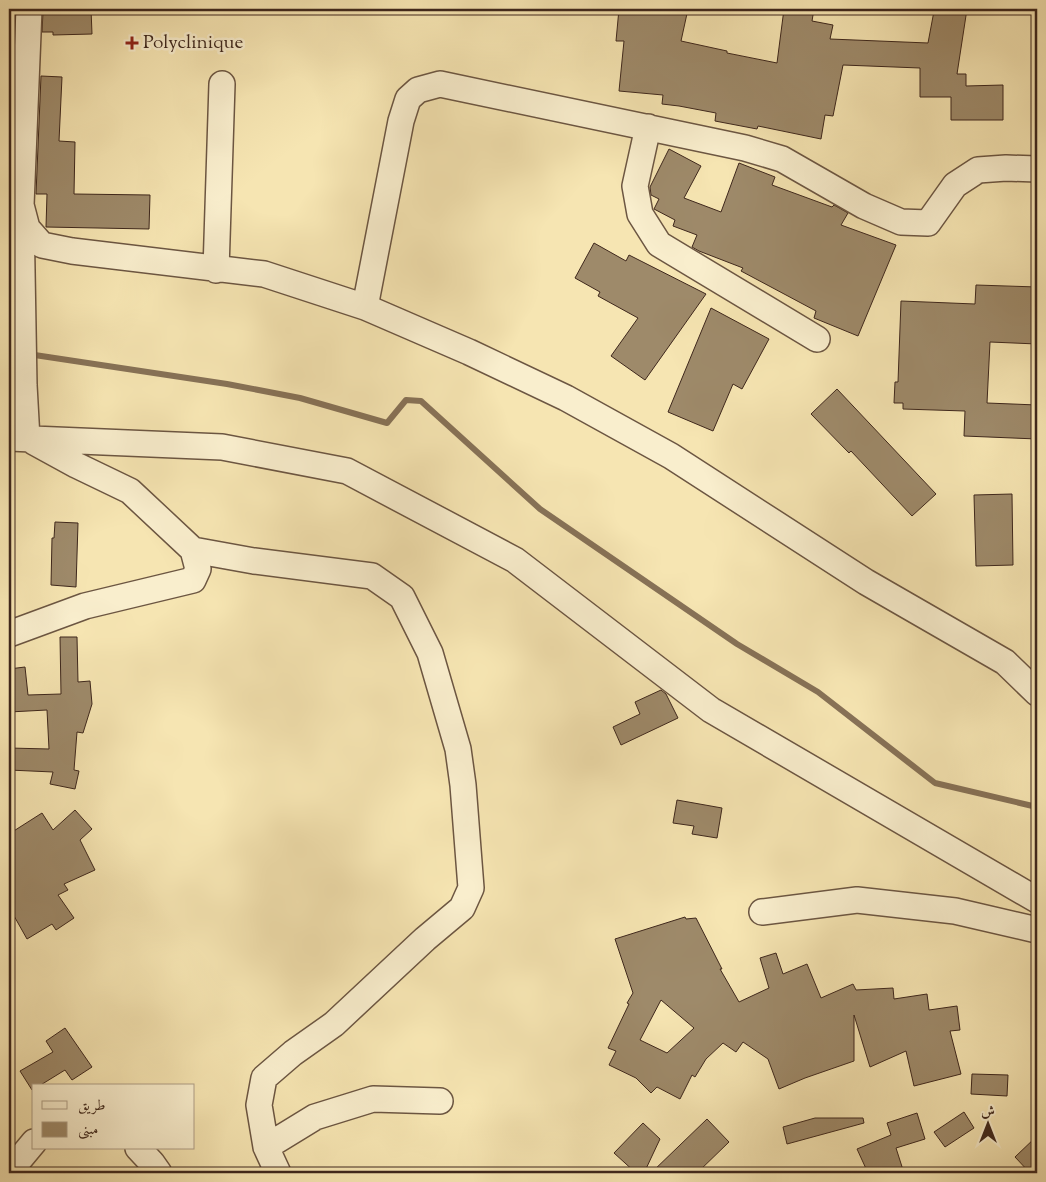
<svg xmlns="http://www.w3.org/2000/svg" width="1046" height="1182" viewBox="0 0 1046 1182" font-family="'Sorts Mill Goudy',Amiri,serif">
<rect width="100%" height="100%" fill="#f6e5b2"/>
<filter id="stains"><feTurbulence type="fractalNoise" baseFrequency=".004" numOctaves="4"/><feColorMatrix values="0 0 0 0 .2 0 0 0 0 .09 0 0 0 0 .02 0 0 0 .5 -.17"/></filter>
<radialGradient id="worn" r=".72"><stop offset=".6" stop-color="#630" stop-opacity="0"/><stop offset="1" stop-color="#630" stop-opacity=".3"/></radialGradient>
<g fill="none" stroke-linecap="round" stroke-linejoin="round">
<path stroke="#877257" stroke-width="6" d="M 28,354 L 227,384 L 300,398 L 387,423 L 406,400 L 421,401 L 540,509 L 737,644 L 818,692 L 935,783 L 1037,807"/>
</g>
<path fill="#9e8a6a" stroke="#3e271c" fill-rule="evenodd" d="M 52,9 L 91,9 L 92,34 L 53,35 L 53,32 L 42,32 L 43,12 L 52,12 Z
M 619,9 L 688,9 L 681,41 L 727,51 L 727,53 L 777,63 L 784,9 L 814,9 L 812,21 L 833,25 L 830,39 L 928,43 L 934,11 L 942,12 L 942,9 L 967,9 L 957,74 L 966,74 L 966,86 L 1003,85 L 1003,120 L 951,120 L 951,97 L 920,97 L 920,68 L 843,65 L 833,116 L 825,115 L 821,139 L 758,126 L 757,129 L 715,121 L 716,113 L 679,106 L 662,104 L 663,95 L 619,91 L 624,41 L 616,41 Z
M 41,76 L 62,77 L 59,141 L 75,142 L 74,194 L 150,195 L 149,229 L 46,227 L 47,194 L 36,194 Z
M 669,149 L 701,166 L 684,198 L 721,212 L 739,163 L 775,177 L 772,185 L 832,207 L 834,205 L 848,213 L 841,225 L 896,245 L 858,336 L 814,318 L 816,311 L 741,271 L 743,268 L 699,251 L 692,247 L 697,235 L 673,226 L 675,220 L 654,209 L 659,199 L 651,195 L 650,187 Z
M 594,243 L 626,261 L 629,255 L 706,294 L 645,380 L 611,356 L 638,318 L 598,296 L 600,292 L 575,278 Z
M 976,285 L 1037,287 L 1037,344 L 990,342 L 987,403 L 1037,405 L 1037,439 L 964,436 L 965,411 L 903,409 L 903,403 L 894,403 L 895,382 L 898,382 L 901,301 L 975,304 Z
M 711,308 L 769,339 L 742,389 L 733,384 L 713,431 L 668,412 Z
M 837,389 L 936,494 L 912,516 L 851,451 L 849,453 L 811,414 Z
M 1012,494 L 1013,565 L 976,566 L 974,495 Z
M 55,522 L 78,523 L 76,587 L 51,585 L 52,538 L 54,538 Z
M 60,637 L 77,637 L 78,682 L 90,681 L 92,704 L 83,733 L 77,732 L 74,770 L 79,771 L 75,789 L 50,784 L 53,772 L 9,770 L 9,748 L 49,749 L 47,710 L 9,712 L 9,669 L 25,667 L 28,695 L 61,694 Z
M 661,690 L 666,694 L 678,718 L 621,745 L 613,727 L 640,714 L 635,702 Z
M 677,800 L 722,808 L 717,838 L 692,834 L 694,826 L 673,823 Z
M 75,810 L 92,829 L 80,840 L 95,870 L 64,884 L 68,890 L 58,895 L 74,918 L 56,930 L 52,924 L 27,939 L 9,907 L 9,834 L 42,813 L 53,830 Z
M 685,917 L 686,919 L 696,918 L 722,969 L 720,969 L 739,1002 L 769,988 L 760,958 L 776,953 L 783,974 L 807,964 L 821,998 L 853,984 L 856,990 L 893,988 L 894,999 L 927,994 L 929,1010 L 957,1006 L 960,1030 L 950,1031 L 961,1074 L 914,1086 L 906,1051 L 870,1067 L 854,1015 L 854,1061 L 805,1078 L 779,1089 L 768,1059 L 743,1042 L 736,1052 L 723,1043 L 706,1059 L 695,1077 L 692,1075 L 680,1099 L 657,1087 L 651,1093 L 636,1078 L 609,1065 L 616,1051 L 608,1048 L 629,1004 L 627,1003 L 633,993 L 615,939 ZM 661,1000 L 694,1028 L 667,1053 L 640,1040 Z
M 65,1028 L 92,1067 L 72,1080 L 65,1070 L 39,1086 L 34,1086 L 34,1089 L 32,1090 L 20,1071 L 53,1052 L 46,1041 Z
M 972,1074 L 1008,1075 L 1007,1096 L 971,1094 Z
M 964,1112 L 974,1128 L 945,1147 L 934,1132 Z
M 917,1113 L 925,1139 L 896,1148 L 904,1173 L 868,1173 L 857,1149 L 891,1135 L 887,1123 Z
M 815,1118 L 863,1118 L 864,1123 L 787,1144 L 783,1127 Z
M 707,1119 L 729,1142 L 697,1173 L 651,1173 Z
M 643,1123 L 660,1139 L 644,1173 L 636,1173 L 614,1153 Z
M 1037,1136 L 1037,1173 L 1030,1173 L 1015,1157 Z"/>
<g fill="none" stroke-linecap="round" stroke-linejoin="round">
<g stroke="#6c5642" stroke-width="28">
<path id="minor" d="M 29,9 L 21,205 L 27,228 L 42,245 L 72,251 L 264,274 L 365,307 L 469,352 L 566,398 L 671,456 L 866,582 L 1005,662 L 1037,693
M 648,127 L 635,186 L 640,214 L 659,244 L 817,339
M 21,214 L 24,385 L 27,439
M 216,270 L 222,84
M 365,307 L 401,121 L 408,99 L 418,90 L 440,84 L 745,148 L 782,159 L 864,206 L 901,222 L 928,223 L 955,185 L 978,170 L 1006,168 L 1037,169
M 9,438 L 222,447 L 347,471 L 515,560 L 711,710 L 1037,900
M 193,550 L 254,561 L 372,576 L 402,597 L 430,653 L 458,749 L 463,785 L 471,888 L 462,908 L 425,939 L 334,1024 L 293,1053 L 264,1078 L 259,1105 L 266,1147 L 278,1173
M 9,634 L 85,606 L 193,580 L 198,569 L 193,550 L 130,491 L 76,465 L 34,442
M 762,912 L 857,900 L 955,911 L 1037,930
M 266,1147 L 315,1117 L 373,1099 L 440,1101
M 138,1148 L 152,1163 L 159,1173
M 9,1172 L 34,1142"/>
</g>
<use href="#minor" stroke="#f9eecd" stroke-width="25"/>
</g>
<path fill="#8f2418" stroke="#f9eecd" stroke-width="2" d="M129.5 35.5h5v5h5v5h-5v5h-5v-5h-5v-5h5z"/>
<g text-anchor="middle" dominant-baseline="central" stroke-width="5" stroke-linejoin="round" paint-order="stroke">
<g font-size="19" fill="#3e271c" stroke="#f9eecd" text-anchor="start">
<text x="143" y="43">Polyclinique</text>
</g>
</g>
<rect width="1046" height="1182" fill="none" stroke="#f6e5b2" stroke-width="30"/>
<rect x="10" y="10" width="1026" height="1162" fill="none" stroke="#3e271c" stroke-width="2.5"/>
<rect x="15" y="15" width="1016" height="1152" fill="none" stroke="#3e271c"/>
<rect x="32" y="1084" width="162" height="65" fill="#f9eecd" stroke="#ae9e86"/>
<rect x="42" y="1101" width="25" height="8" fill="#f9eecd" stroke="#ae9e86"/>
<text x="78" y="1110" font-size="15" fill="#3e271c">طريق</text>
<rect x="42" y="1122" width="25" height="15" fill="#9e8a6a" stroke="#ae9e86"/>
<text x="78" y="1134" font-size="15" fill="#3e271c">مبنى</text>
<g transform="translate(988 1124)" stroke="#f9eecd" stroke-width="4" paint-order="stroke">
<path d="M0-4L9 19L0 12L-9 19Z" fill="#3e271c"/>
<text y="-8" font-size="14" font-weight="bold" text-anchor="middle" fill="#3e271c">ش</text>
</g>
<rect width="100%" height="100%" filter="url(#stains)"/>
<rect width="100%" height="100%" fill="url(#worn)"/>
</svg>
